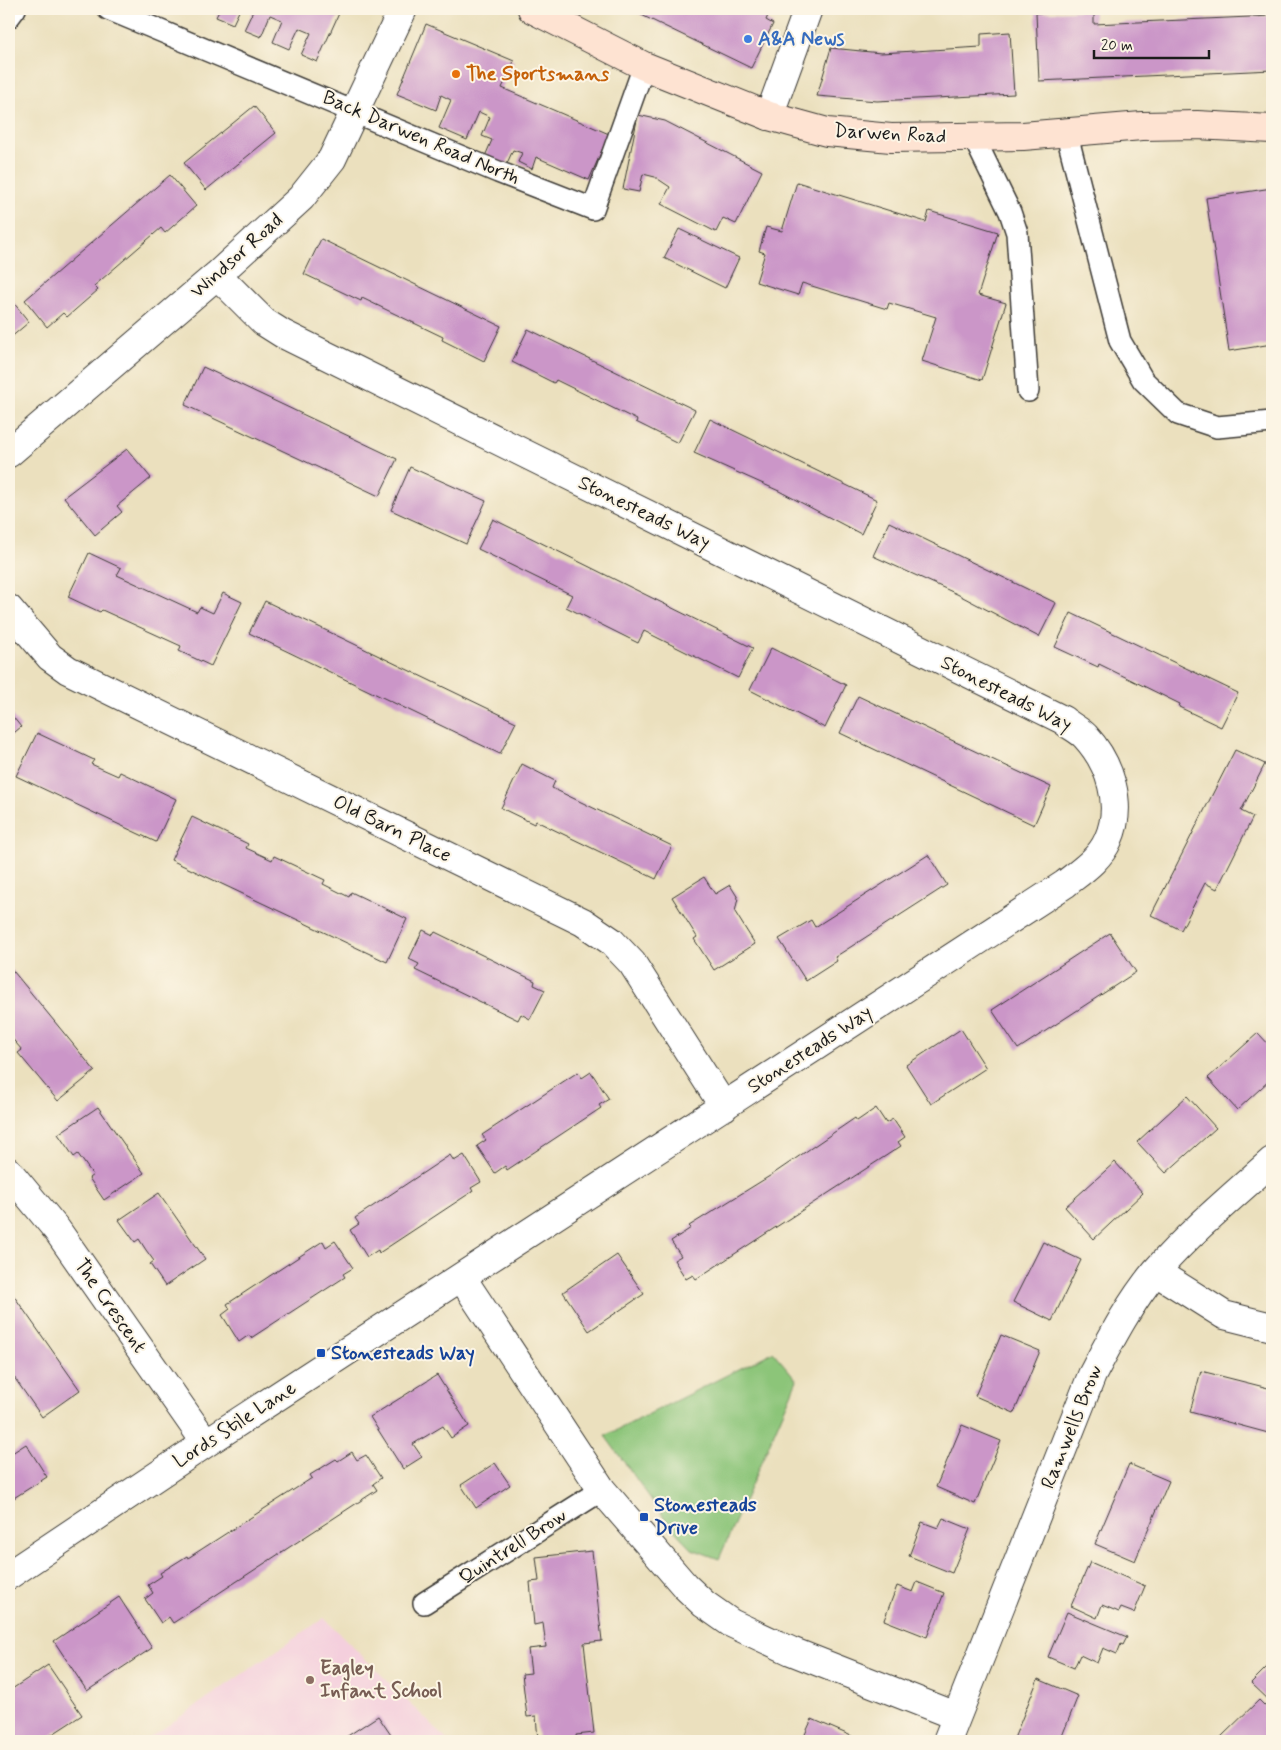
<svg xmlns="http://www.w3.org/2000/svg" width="1281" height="1750" viewBox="0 0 1281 1750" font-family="Mynerve,sans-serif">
<rect width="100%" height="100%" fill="#fcf5e5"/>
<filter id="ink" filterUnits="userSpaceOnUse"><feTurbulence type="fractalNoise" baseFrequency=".02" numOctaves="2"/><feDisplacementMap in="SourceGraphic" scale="10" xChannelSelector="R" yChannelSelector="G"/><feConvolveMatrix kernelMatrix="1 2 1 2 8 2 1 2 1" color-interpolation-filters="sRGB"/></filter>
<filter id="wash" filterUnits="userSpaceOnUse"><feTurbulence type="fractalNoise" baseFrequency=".0096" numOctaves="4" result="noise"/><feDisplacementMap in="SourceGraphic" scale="20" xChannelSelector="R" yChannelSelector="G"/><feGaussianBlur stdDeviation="1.12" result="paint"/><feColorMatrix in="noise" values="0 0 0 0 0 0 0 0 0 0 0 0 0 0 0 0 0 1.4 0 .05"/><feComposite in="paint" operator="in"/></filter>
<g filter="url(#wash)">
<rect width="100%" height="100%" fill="#ebe0be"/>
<path fill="#f4cfdd" d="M 324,1618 L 448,1741 L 145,1741 Z"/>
<path fill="#8cc579" stroke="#54704a" d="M 773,1352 L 797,1380 L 719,1559 L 692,1549 L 672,1528 L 605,1436 Z"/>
<g id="blocks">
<path fill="#cb96c8" d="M 220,9 L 240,9 L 233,24 L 216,17 Z
M 254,9 L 341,9 L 317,62 L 301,55 L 311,33 L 299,28 L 289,49 L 273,42 L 282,20 L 270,15 L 261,37 L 244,30 Z
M 629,9 L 771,9 L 766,20 L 773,24 L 751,68 Z
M 1094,10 L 1094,24 L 1272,16 L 1272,70 L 1039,81 L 1036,13 Z
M 426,24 L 514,61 L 502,88 L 609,134 L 589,180 L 536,157 L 532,169 L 518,162 L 522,153 L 513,150 L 504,170 L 483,161 L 492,140 L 482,136 L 490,117 L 479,112 L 467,140 L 439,128 L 451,100 L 441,95 L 436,110 L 397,94 Z
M 1010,32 L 1014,94 L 877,101 L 817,96 L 831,48 L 881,53 L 981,47 L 981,34 Z
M 254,106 L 276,133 L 206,190 L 184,163 Z
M 638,115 L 665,121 L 762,171 L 736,224 L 723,218 L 716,232 L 661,204 L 670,187 L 655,177 L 643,174 L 639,192 L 623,189 Z
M 170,175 L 196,206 L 165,233 L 161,228 L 94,286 L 98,290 L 67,317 L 63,313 L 47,327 L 25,300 Z
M 797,182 L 926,222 L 929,211 L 998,232 L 978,295 L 1006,303 L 982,380 L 922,361 L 936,317 L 889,303 L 887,309 L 802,283 L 798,295 L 756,282 L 765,253 L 759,251 L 766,227 L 782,231 Z
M 1272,188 L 1272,344 L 1229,351 L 1206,198 Z
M 679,229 L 739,258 L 725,288 L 664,258 Z
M 321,239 L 501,326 L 484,361 L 442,340 L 443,337 L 362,298 L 361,301 L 304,274 Z
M 9,297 L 29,322 L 9,339 Z
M 528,329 L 695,410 L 678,443 L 636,422 L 637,420 L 556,380 L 554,383 L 512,362 Z
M 203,367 L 397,459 L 379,496 L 185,405 Z
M 710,419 L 877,500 L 861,534 L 779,491 L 694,453 Z
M 127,449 L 151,478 L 117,506 L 122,512 L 95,535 L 64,497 Z
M 410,467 L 486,501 L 466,544 L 391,510 Z
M 493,519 L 753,648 L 738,678 L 644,631 L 638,643 L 566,607 L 572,595 L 478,549 Z
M 889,522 L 1056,603 L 1039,637 L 957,594 L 873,556 Z
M 89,553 L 121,568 L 117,575 L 197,612 L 200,607 L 213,613 L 223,593 L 242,602 L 211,666 L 179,651 L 181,646 L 102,610 L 100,612 L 68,597 Z
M 265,601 L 516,722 L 500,754 L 249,633 Z
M 1071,613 L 1238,693 L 1221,727 L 1179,707 L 1180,704 L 1099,664 L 1098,667 L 1055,647 Z
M 771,648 L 846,685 L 825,728 L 750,690 Z
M 858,696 L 1051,787 L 1034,825 L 840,733 Z
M 9,712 L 21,727 L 9,737 Z
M 37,733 L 94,760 L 91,764 L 118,776 L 120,772 L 176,799 L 156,842 L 16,776 Z
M 1235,750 L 1265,764 L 1241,811 L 1253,817 L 1217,889 L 1205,883 L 1181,930 L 1151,915 Z
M 522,764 L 555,781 L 552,788 L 672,846 L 656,879 L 536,821 L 534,824 L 501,808 Z
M 192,817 L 248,844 L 246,848 L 272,860 L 274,856 L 325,880 L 323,884 L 349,897 L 351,892 L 407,919 L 387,962 L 171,860 Z
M 928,855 L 947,885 L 835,957 L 837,961 L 806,981 L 779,939 L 811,920 L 815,927 Z
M 704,877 L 715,894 L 730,885 L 738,898 L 735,912 L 755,944 L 714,970 L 694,939 L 697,937 L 672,897 Z
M 423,930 L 433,935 L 435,932 L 535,981 L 534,985 L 545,990 L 530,1019 L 521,1014 L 518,1020 L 415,970 L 419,964 L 409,959 Z
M 1110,933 L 1136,972 L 1018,1049 L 992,1010 Z
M 9,966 L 95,1071 L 58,1101 L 18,1053 L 22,1050 L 9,1035 Z
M 961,1029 L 986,1068 L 931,1104 L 906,1065 Z
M 1258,1033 L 1272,1048 L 1272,1078 L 1237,1110 L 1208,1078 Z
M 578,1072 L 582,1078 L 591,1072 L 609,1099 L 599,1105 L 601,1108 L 507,1170 L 505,1166 L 495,1173 L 477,1146 L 486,1140 L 482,1135 Z
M 1187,1096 L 1216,1128 L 1166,1173 L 1137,1142 Z
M 98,1107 L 144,1173 L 104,1200 L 89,1178 L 93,1175 L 78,1154 L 74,1157 L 58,1134 Z
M 876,1108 L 886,1123 L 893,1119 L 905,1137 L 898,1142 L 901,1146 L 696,1279 L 693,1275 L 686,1279 L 674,1260 L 681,1256 L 671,1241 L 691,1228 L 689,1226 L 773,1174 L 855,1118 L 857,1121 Z
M 450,1155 L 454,1161 L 464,1155 L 481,1182 L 471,1188 L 473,1191 L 379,1253 L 378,1250 L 367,1257 L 350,1230 L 359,1224 L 355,1218 Z
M 1115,1162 L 1143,1193 L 1094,1239 L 1065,1207 Z
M 159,1193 L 205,1259 L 165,1286 L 150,1264 L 154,1261 L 146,1250 L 139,1239 L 135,1242 L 119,1220 Z
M 323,1241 L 326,1247 L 335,1241 L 353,1268 L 343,1274 L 345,1277 L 251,1338 L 249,1335 L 239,1342 L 222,1315 L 230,1309 L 227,1304 Z
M 1043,1242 L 1081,1260 L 1052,1321 L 1013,1302 Z
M 617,1255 L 644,1294 L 589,1331 L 563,1292 Z
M 9,1289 L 80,1390 L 42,1417 L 9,1370 Z
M 1001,1335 L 1040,1351 L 1014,1413 L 975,1396 Z
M 1201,1371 L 1272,1389 L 1272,1434 L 1190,1412 Z
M 437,1375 L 469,1426 L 451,1438 L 443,1426 L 413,1444 L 422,1457 L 403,1469 L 370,1417 Z
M 962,1425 L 1001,1441 L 975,1504 L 936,1487 Z
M 26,1444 L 47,1477 L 9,1501 L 9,1455 Z
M 352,1452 L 357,1460 L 366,1455 L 381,1478 L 373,1484 L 377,1490 L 173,1623 L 169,1617 L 161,1623 L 145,1599 L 153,1593 L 148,1585 L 162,1576 L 160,1573 L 187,1556 L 188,1558 L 312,1478 L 310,1475 L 336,1459 L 338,1461 Z
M 495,1463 L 510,1485 L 476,1508 L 461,1485 Z
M 1129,1464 L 1169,1481 L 1135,1561 L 1095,1544 Z
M 943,1518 L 970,1529 L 952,1573 L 909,1556 L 922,1522 L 938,1528 Z
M 592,1551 L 602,1641 L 584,1643 L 594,1733 L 576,1735 L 577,1741 L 534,1741 L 538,1740 L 536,1716 L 527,1717 L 522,1674 L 531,1673 L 528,1649 L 546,1647 L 543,1623 L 534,1625 L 530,1582 L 539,1581 L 536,1557 Z
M 1090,1562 L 1145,1586 L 1134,1613 L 1121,1608 L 1119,1612 L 1102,1605 L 1097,1618 L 1071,1606 Z
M 917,1582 L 944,1593 L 927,1637 L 884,1620 L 897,1586 L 913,1592 Z
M 119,1597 L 152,1648 L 87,1691 L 54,1641 Z
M 1067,1612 L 1127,1637 L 1123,1645 L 1121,1644 L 1117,1654 L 1103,1648 L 1097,1663 L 1080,1655 L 1074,1668 L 1048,1657 Z
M 1272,1662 L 1272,1703 L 1251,1683 Z
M 48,1665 L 82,1715 L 42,1741 L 9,1741 L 9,1691 Z
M 1038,1679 L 1078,1696 L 1060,1741 L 1013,1741 Z
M 1259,1700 L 1272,1713 L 1272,1741 L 1226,1741 L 1221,1737 Z
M 378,1716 L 395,1741 L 340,1741 Z
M 812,1719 L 863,1741 L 802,1741 Z"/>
</g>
</g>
<g filter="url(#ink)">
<use href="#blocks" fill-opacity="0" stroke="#3b3934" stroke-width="1"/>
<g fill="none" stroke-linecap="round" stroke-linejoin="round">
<g stroke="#3b3934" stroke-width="24">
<path id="service" d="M 108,9 L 498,172 L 593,209 L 644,66
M 9,17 L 15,9
M 1066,131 L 1120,341 L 1143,380 L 1178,414 L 1217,427 L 1272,422
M 974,138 L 1010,212 L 1017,233 L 1028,391
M 424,1603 L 602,1490"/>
</g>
<g stroke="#3b3934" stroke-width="30">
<path id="minor" d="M 769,116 L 808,9
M 9,453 L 217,275 L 301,198 L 332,159 L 403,9
M 9,609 L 50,657 L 68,670 L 583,922 L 611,941 L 632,963 L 724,1107
M 9,1172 L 57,1230 L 206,1443
M 1156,1272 L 1224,1315 L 1272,1327
M 462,1278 L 602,1490 L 685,1586 L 704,1604 L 731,1623 L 791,1651 L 956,1716
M 9,1575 L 206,1443 L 1065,884 C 1080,872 1100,859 1108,840 C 1124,805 1110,763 1085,736 C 1079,730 1070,726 1063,720 L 283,334 L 264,322 L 217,275
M 947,1741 L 1092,1375 C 1111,1339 1130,1302 1156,1271 C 1191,1231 1233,1196 1272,1161"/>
</g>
<g stroke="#3b3934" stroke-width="30">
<path id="secondary" d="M 532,9 L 644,66 L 769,116 L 827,132 L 891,138 L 1023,136 L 1142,126 L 1197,125 L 1272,129"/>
</g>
<use href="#service" stroke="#fff" stroke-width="21"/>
<use href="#minor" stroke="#fff" stroke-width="28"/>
<use href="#secondary" stroke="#fee3d2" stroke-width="28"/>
</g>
</g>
<circle fill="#3f7fe0" stroke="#fcf5e5" stroke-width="2" cx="748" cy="39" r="5"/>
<circle fill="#e8710a" stroke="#fcf5e5" stroke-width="2" cx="456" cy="74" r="5"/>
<g fill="#1a4fb4" stroke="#fcf5e5" stroke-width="2">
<rect x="316" y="1348" width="10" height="10" rx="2.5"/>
<rect x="639" y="1512" width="10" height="10" rx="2.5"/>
</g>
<circle fill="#8d6e63" stroke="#fcf5e5" stroke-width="2" cx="310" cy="1680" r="5"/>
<g text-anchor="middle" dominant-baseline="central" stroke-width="4" stroke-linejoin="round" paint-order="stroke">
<g font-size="20" font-weight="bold" fill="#366cbe" stroke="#fcf5e5" text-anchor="start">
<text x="758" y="39">A&amp;A News</text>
</g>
<g font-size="20" font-weight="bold" fill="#c56008" stroke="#fcf5e5" text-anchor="start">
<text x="466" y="74">The Sportsmans</text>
</g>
<g font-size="20" fill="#1c1c1c" stroke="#fcf5e5">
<text transform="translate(890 134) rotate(3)">Darwen Road</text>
<text transform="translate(421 138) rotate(23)">Back Darwen Road North</text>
<text transform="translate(237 256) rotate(-42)">Windsor Road</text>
<text transform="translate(644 513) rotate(26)">Stonesteads Way</text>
<text transform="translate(1006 694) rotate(27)">Stonesteads Way</text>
<text transform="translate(392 829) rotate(26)">Old Barn Place</text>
<text transform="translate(810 1050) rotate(-33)">Stonesteads Way</text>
<text transform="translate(110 1306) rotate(55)">The Crescent</text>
<text transform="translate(235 1425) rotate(-33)">Lords Stile Lane</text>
<text transform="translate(1072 1427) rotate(-68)">Ramwells Brow</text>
<text transform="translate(513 1547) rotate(-33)">Quintrell Brow</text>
</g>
<g font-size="20" font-weight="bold" fill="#164399" stroke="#fcf5e5" text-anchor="start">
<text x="331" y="1353">Stonesteads Way</text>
<text x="654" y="1505">Stonesteads<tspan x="654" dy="23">Drive</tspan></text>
</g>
<g font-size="20" font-weight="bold" fill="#785e54" stroke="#fcf5e5" text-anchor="start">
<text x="320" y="1668">Eagley<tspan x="320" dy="23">Infant School</tspan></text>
</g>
</g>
<rect width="1281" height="1750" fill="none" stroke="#fcf5e5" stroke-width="30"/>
<path d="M1094 50v8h115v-8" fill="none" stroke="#1c1c1c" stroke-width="2.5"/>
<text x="1101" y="50" font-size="15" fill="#1c1c1c" stroke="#fcf5e5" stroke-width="4" paint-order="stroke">20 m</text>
</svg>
